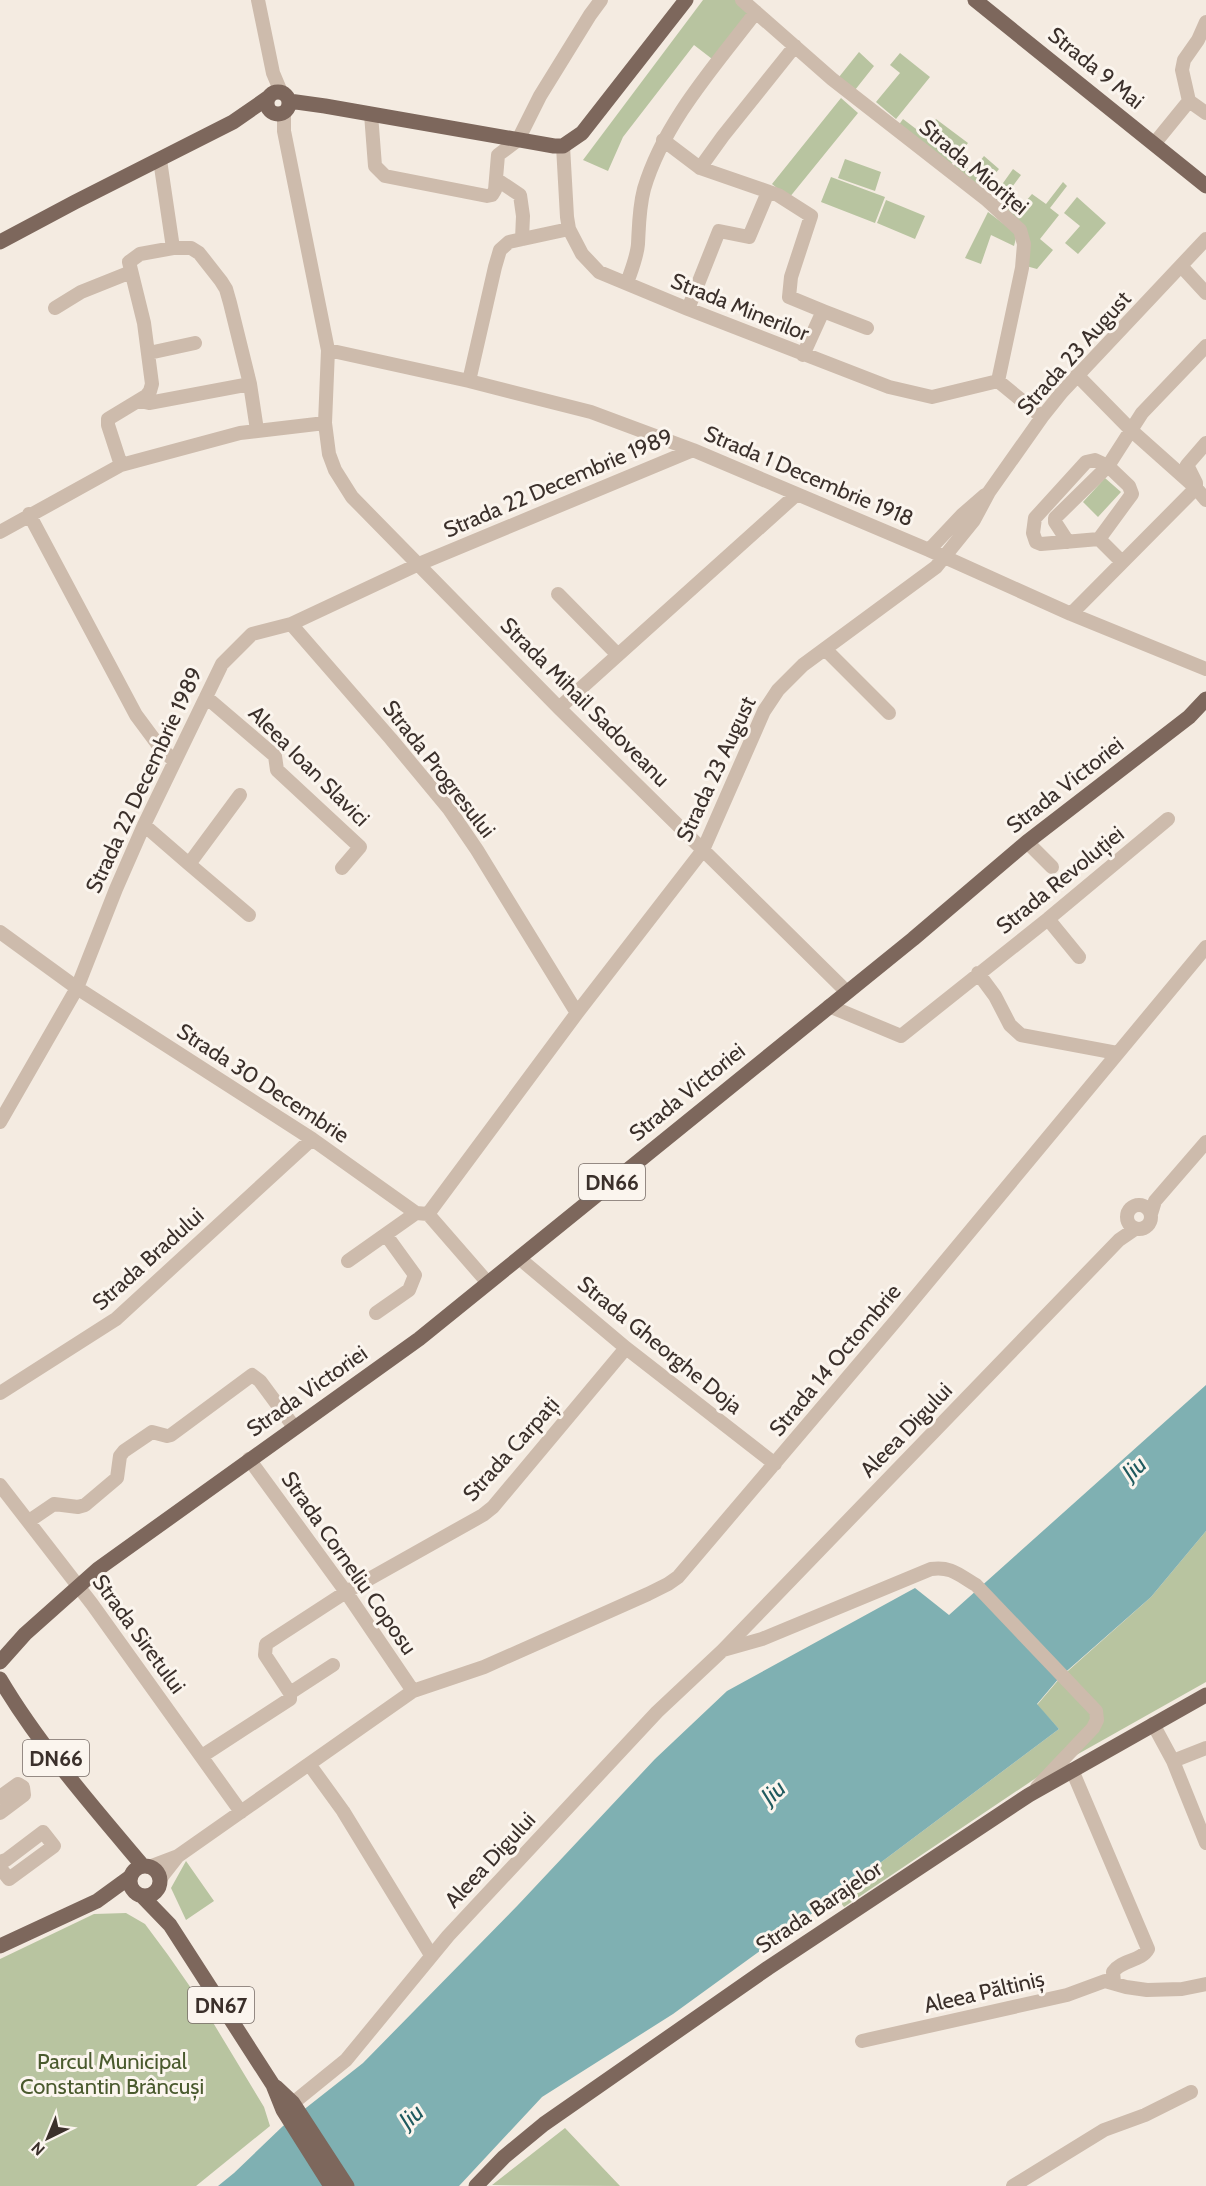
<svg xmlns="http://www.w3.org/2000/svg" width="1206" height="2186" viewBox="0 0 1206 2186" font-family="Cabin,sans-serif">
<rect width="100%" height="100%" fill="#f4ebe1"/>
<path fill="#b8c4a0" d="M 703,0 L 735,0 L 752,13 L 716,62 L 694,45 L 623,137 L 608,171 L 583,160 Z
M 859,52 L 874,66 L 855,90 L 839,77 Z
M 900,53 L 930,77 L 896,119 L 876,102 L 900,73 L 890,65 Z
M 841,98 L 858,113 L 789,198 L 772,184 Z
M 903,119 L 924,135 L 936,119 L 968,143 L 950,166 L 898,126 Z
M 984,156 L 999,169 L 983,189 L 951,169 L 958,161 L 972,171 Z
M 845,159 L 881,172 L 875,191 L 838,178 Z
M 1013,169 L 1021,175 L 1004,198 L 1019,209 L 1032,194 L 1046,204 L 1063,182 L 1067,186 L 1050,208 L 1059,215 L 1040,239 L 1053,250 L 1037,269 L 1026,266 L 1027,245 L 991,200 Z
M 831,177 L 885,197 L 875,223 L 821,202 Z
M 1077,197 L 1106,223 L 1078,254 L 1065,243 L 1080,226 L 1064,213 Z
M 886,200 L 925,216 L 915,239 L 877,223 Z
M 988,212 L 1017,234 L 1014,246 L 991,235 L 981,264 L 965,258 Z
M 1105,478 L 1121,492 L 1098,517 L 1083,502 Z
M 1206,1531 L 1206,1682 L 1039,1776 L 844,1907 L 836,1896 L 1059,1729 L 1037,1705 L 1060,1678 L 1151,1597 Z
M 186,1861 L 214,1901 L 186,1920 L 171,1888 Z
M 126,1913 L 145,1924 L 168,1955 L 200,2001 L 264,2107 L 270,2126 L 196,2186 L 0,2186 L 0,1959 L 94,1914 Z
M 565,2128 L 620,2186 L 492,2185 Z"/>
<path fill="#7fb0b2" d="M 1206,1385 L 1206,1531 L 1151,1597 L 1060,1677 L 1037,1704 L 1059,1729 L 836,1896 L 673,2014 L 542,2097 L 459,2186 L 218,2186 L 234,2173 L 283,2126 L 363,2063 L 518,1905 L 655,1759 L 727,1691 L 915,1588 L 949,1615 Z"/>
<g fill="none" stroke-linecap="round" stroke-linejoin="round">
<path stroke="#cdbbac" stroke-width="14" d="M 258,0 L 273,73 L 281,92
M 742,0 L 832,79 L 987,200 L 1020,230 L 1024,244 L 1022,268 L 998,381
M 1189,101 L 1182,70 L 1184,60 L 1198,40 L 1206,22
M 1189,101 L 1206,113
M 284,113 L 284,131 L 328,350 L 325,423 L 329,454 L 335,470 L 352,497 L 559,708 L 847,992
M 371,114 L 375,166 L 385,176 L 487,196 L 492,195 L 495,190 L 498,155 L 518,140 L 540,96 L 590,15 L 601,0
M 663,140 L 700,168 L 778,195 L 811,216 L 791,277 L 789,297 L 823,311 L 803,355
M 1154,144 L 1189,101
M 563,146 L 567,217 L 569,229 L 582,254 L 599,272 L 688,309 L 889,387 L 932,397 L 998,381
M 160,160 L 173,248
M 700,168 L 723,136 L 795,46
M 496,179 L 520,195 L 523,216 L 522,239
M 1182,267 L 1206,293
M 627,283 C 631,271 637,257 638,244 C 639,225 639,208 644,189 C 664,122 714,67 756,12
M 55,308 L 81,292 L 131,272
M 688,309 L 719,231 L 749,237 L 768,192
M 823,311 L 867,328
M 328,350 L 469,381 L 591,412 L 693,450 L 929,550 L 1071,614 L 1206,669
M 149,353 L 195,343
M 1077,375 L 1132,431 L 1196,488 L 1206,500
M 469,381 L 495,267 L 500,250 L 509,242 L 569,229
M 998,381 L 1042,417
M 140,401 L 149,403 L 250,384
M 121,465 L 108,425 L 108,419 L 146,396 L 150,391 L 152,384 L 144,323 L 129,262 L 140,254 L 173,248 L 191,248 L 199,253 L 221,281 L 226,289 L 230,303 L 250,384 L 257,430
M 29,514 L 136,715 L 159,746 L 174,761
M 0,532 L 121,465 L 240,433 L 325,423
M 1068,542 L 1055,522 L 1055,518 L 1108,466 L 1129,486 L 1132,494 L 1099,539
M 929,550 L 962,515 L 985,495
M 1122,562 L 1099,539 L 1041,544 L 1036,542 L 1033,533 L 1035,518 L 1086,462 L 1095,460 L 1108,466 L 1142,413 L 1206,346
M 558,594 L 617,654
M 1071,614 L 1196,488 L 1196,483 L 1187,465 L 1206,443
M 291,624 L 391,739 L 449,809 L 477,850 L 577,1013
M 825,649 L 889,713
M 206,697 L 275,756 L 277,770 L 360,847 L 342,868
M 559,708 L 797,494
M 144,825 L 189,864 L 240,795
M 1027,842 L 1052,867
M 189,864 L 249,915
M 1048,919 L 1079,957
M 0,932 L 77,988 L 312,1139 L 416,1213 L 428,1214 L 488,1283
M 978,973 L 995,996 L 1010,1025 L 1021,1035 L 1117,1053
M 829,1006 L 901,1036 L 1048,919 L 1168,819
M 0,1122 L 77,988 L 116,889 L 144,825 L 222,664 L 252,634 L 291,624 L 419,564 L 693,450
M1127 1217a12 12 0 1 1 24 0a12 12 0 1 1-24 0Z
M 428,1214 L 577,1013 L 703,850 L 764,711 L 778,690 L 803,665 L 936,567 L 974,520 L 989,492 L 1042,417 L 1062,392 L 1206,239
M 1151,1214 L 1155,1201 L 1206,1142
M 519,1258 L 626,1348 L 775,1464
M 348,1261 L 416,1213
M 376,1313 L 409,1290 L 415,1275 L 386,1235
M 0,1393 L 116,1319 L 312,1139
M 249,1459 L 346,1592 L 413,1691
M 0,1485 L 92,1604 L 241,1812
M 29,1521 L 54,1504 L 78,1507 L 85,1505 L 117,1478 L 120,1456 L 124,1451 L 152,1432 L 167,1436 L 171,1435 L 252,1375 L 260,1381 L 294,1427
M 723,1650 L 762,1639 L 931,1569 C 951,1566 959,1575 976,1585 L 1096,1711 L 1097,1720 L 1093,1728 L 1037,1787
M 290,1693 L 333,1665
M 1153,1724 L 1173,1761 L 1206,1843
M 202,1756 L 290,1699 L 290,1693 L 265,1655 L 266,1644 L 346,1592 L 483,1515 L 493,1507 L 626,1348
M 1173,1761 L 1206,1748
M 309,1764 L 343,1811 L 431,1955
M 1072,1770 L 1148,1949 C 1141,1962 1122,1959 1113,1972 L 1114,1982
M 0,1797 L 18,1784 L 23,1787 L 24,1795 L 0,1813
M 0,1862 L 6,1860 L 43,1832 L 54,1846 L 9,1879 L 0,1868
M 149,1867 L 178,1856 L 413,1691 L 484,1667 L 648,1594 L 668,1584 L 678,1577 L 898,1318 L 1206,947
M 160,1879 L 178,1856
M 862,2041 L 1067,1995 L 1105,1981 L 1126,1987 L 1147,1990 L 1182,1989 L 1206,1984
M 293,2103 L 346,2060 L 448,1936 L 657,1712 L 723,1650 L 1119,1240 L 1135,1229
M 1013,2186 L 1104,2130 L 1145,2115 L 1191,2092"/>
<path stroke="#7d675c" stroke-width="15" d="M 975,0 L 1206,186
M267 103a11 11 0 1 1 22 0a11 11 0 1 1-22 0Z
M 289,101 L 325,106 L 554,146 L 563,146 L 582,133 L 686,0
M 0,242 L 75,202 L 233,122 L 269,97
M 0,1662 L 25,1634 L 98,1569 L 419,1339 L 913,939 L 1027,842 L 1189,717 L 1206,699
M 0,1679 C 39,1745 94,1808 143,1866
M130 1881a15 15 0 1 1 30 0a15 15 0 1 1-30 0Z
M 142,1896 L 170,1925 L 273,2085 L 283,2110 L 331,2186
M 0,1946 L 97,1901 L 130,1877
M 276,2087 L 293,2103 L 347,2186
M 476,2186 L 504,2157 L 544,2124 L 768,1968 L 1029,1795 L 1206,1695"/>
</g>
<g text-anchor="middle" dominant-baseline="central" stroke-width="6" stroke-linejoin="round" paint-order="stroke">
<g fill="#fbf5ee" stroke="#756b66" stroke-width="1.5">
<rect x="579" y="1164" width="66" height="36" rx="4.5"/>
<rect x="23" y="1740" width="66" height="36" rx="4.5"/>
<rect x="188" y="1987" width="66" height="36" rx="4.5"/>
</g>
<g font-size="21" font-weight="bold" fill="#3b302b">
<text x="612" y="1182">DN66</text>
<text x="56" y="1758">DN66</text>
<text x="221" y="2005">DN67</text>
</g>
<g font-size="22" fill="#3b302b" stroke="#fbf5ee">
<text transform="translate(1096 68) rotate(39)">Strada 9 Mai</text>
<text transform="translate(974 167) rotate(40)">Strada Mioriței</text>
<text transform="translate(740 307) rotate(22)">Strada Minerilor</text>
<text transform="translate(1074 353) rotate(-48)">Strada 23 August</text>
<text transform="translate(809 476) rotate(23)">Strada 1 Decembrie 1918</text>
<text transform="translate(558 483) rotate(-23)">Strada 22 Decembrie 1989</text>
<text transform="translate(585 702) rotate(45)">Strada Mihail Sadoveanu</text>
<text transform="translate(309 766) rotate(45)">Aleea Ioan Slavici</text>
<text transform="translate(439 769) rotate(52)">Strada Progresului</text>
<text transform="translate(716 769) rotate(-65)">Strada 23 August</text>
<text transform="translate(144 780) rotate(-65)">Strada 22 Decembrie 1989</text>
<text transform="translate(1065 785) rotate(-38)">Strada Victoriei</text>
<text transform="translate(1060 880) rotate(-39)">Strada Revoluției</text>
<text transform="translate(263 1083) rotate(33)">Strada 30 Decembrie</text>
<text transform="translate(687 1092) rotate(-39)">Strada Victoriei</text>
<text transform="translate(148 1259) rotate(-42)">Strada Bradului</text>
<text transform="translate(660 1345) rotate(39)">Strada Gheorghe Doja</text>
<text transform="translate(835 1360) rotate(-50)">Strada 14 Octombrie</text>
<text transform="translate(307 1391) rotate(-35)">Strada Victoriei</text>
<text transform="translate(906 1430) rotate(-46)">Aleea Digului</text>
<text transform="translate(511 1449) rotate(-48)">Strada Carpați</text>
<text transform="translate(349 1563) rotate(55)">Strada Corneliu Coposu</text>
<text transform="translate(139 1634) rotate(54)">Strada Siretului</text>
<text transform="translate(490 1860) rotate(-47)">Aleea Digului</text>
<text transform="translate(819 1907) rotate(-34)">Strada Barajelor</text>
<text transform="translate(984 1992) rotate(-13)">Aleea Păltiniș</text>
</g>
<g font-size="22" fill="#4a5a2e" stroke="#fbf5ee">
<text x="112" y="2061">Parcul Municipal<tspan x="112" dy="25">Constantin Brâncuși</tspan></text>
</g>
<g font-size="24" font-style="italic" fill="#1f5a5e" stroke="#fbf5ee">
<text transform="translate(1134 1468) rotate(-43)">Jiu</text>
<text transform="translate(773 1792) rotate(-42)">Jiu</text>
<text transform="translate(411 2116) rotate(-42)">Jiu</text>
</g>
</g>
<g transform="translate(48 2138) rotate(223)" stroke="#fbf5ee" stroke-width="4.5" paint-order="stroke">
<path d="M0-4.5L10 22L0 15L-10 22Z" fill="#3b302b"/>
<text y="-9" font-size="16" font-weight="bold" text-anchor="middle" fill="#3b302b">N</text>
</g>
</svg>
